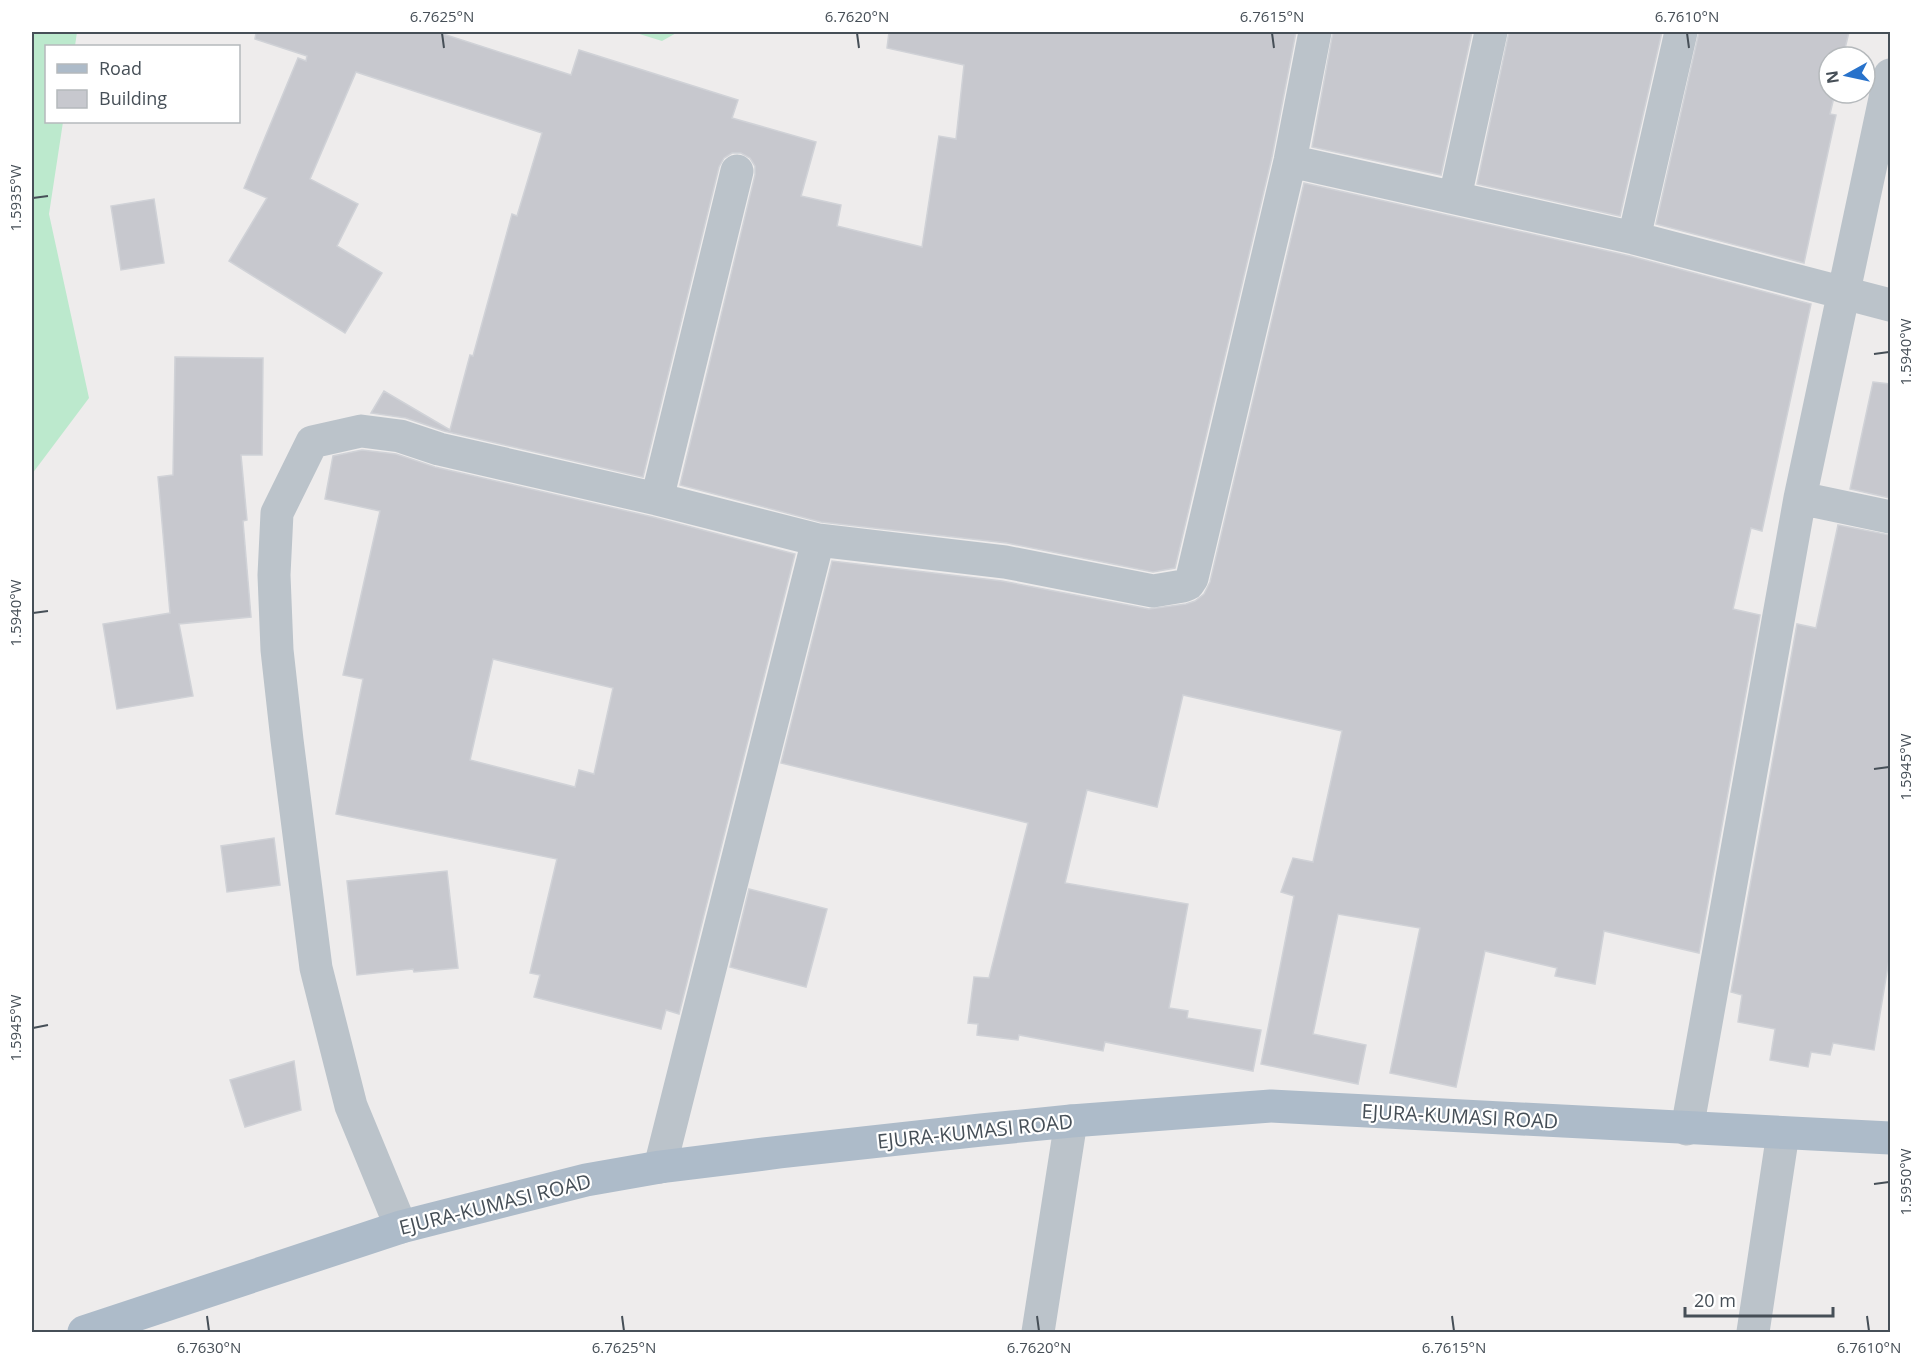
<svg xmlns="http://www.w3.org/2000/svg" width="1922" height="1364" viewBox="0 0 1922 1364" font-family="'Open Sans',sans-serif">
<rect width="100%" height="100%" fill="#eeecec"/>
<path fill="#bce9cd" d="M 32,32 L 77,32 L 75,46 L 46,46 L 46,122 L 63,122 L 49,214 L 89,398 L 32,474 Z
M 633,32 L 678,32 L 662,41 Z"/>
<path fill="#c7c8ce" stroke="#d0d2d7" stroke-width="1.5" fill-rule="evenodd" d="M 256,32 L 437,32 L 571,75 L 579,50 L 738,100 L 732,118 L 816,142 L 801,196 L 841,205 L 837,226 L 922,247 L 939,136 L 956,139 L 964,65 L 887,48 L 889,32 L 1296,32 L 1272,157 L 1175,568 L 1153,572 L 1007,543 L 821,522 L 680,485 L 755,175 L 755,166 L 750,158 L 741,153 L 732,153 L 724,158 L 719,167 L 643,477 L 444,431 L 406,418 L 371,413 L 384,391 L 450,430 L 470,355 L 473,356 L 512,214 L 517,216 L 542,133 L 356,72 L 310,179 L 358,204 L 337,246 L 382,273 L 345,333 L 229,261 L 267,198 L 244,188 L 298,58 L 306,61 L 307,56 L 255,39 Z
M 1333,32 L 1472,32 L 1441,175 L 1312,147 Z
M 1509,32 L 1662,32 L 1620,216 L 1477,184 Z
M 1699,32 L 1849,32 L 1843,57 L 1829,57 L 1829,93 L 1835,93 L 1830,114 L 1836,115 L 1804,263 L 1656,224 Z
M 1304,183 L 1630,256 L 1811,304 L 1762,531 L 1751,528 L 1733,609 L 1760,615 L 1699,953 L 1604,931 L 1595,984 L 1555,976 L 1557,968 L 1485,951 L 1456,1087 L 1390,1073 L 1420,928 L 1338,914 L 1313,1034 L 1366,1045 L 1358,1084 L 1261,1064 L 1294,896 L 1281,892 L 1293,858 L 1313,862 L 1342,731 L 1183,695 L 1157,807 L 1087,790 L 1065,883 L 1188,904 L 1169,1008 L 1188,1011 L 1187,1018 L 1261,1030 L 1253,1071 L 1105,1042 L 1103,1051 L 1019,1035 L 1018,1040 L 977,1035 L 978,1024 L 968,1023 L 974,977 L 989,978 L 1028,823 L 781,763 L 832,561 L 1002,581 L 1149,609 L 1186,604 L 1195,601 L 1204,594 L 1210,582 Z
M 154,199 L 164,263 L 121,270 L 111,206 Z
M 175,357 L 263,358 L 262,455 L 241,455 L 247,520 L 243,521 L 251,617 L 179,624 L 193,696 L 117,709 L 103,624 L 170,613 L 158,477 L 173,475 Z
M 1873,382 L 1890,384 L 1890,498 L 1850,489 Z
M 362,450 L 396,454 L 435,467 L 653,517 L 795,554 L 679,1014 L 666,1010 L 661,1029 L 534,997 L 540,975 L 530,973 L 557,859 L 336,814 L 363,679 L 343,675 L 380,511 L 325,499 L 333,456 ZM 493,659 L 613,688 L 594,774 L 579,770 L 575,787 L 470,760 Z
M 1838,525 L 1890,535 L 1890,954 L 1874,1050 L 1833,1043 L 1830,1055 L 1811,1052 L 1808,1067 L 1770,1060 L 1775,1029 L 1738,1022 L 1742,995 L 1731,992 L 1797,624 L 1816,628 Z
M 274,838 L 280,885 L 227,892 L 221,846 Z
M 447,871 L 458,968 L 414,972 L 413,969 L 357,975 L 347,881 Z
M 749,889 L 827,909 L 806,987 L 730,967 Z
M 294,1061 L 301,1110 L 245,1127 L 230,1080 Z"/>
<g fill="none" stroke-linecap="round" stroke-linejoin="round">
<path stroke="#bbc3ca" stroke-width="33" d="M 1290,161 L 1634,238 L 1890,305
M 1455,197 L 1491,32
M 1634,238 L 1681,32
M 1800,498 L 1890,517
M 657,499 L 737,171
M 1687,1129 L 1800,498 L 1890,75
M 660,1167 L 818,540
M 401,1227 L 351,1106 L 316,968 L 287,740 L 277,650 L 274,575 L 277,513 L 312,442 L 361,431 L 400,436 L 439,449 L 657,499 L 818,540 L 1005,562 L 1153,591 L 1183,586 L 1188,584 L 1192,578 L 1290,161 L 1315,32
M 1038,1332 L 1071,1121
M 1753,1332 L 1783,1133"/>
<path stroke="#adbbc9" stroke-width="33" d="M 84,1332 L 401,1227 L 586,1180 L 660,1167 L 780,1152 L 981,1130 L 1071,1121 L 1271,1106 L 1890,1138"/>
</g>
<path fill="none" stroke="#464f57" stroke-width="2" d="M 442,33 L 444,48M 857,33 L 859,48M 1272,33 L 1274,48M 1687,33 L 1689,48M 33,198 L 48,196M 1874,354 L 1889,352M 33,613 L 48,611M 1874,769 L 1889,767M 33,1028 L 48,1025M 1874,1184 L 1889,1182M 207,1316 L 209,1331M 622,1316 L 624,1331M 1037,1316 L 1039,1331M 1452,1316 L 1454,1331M 1867,1316 L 1869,1331"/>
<g text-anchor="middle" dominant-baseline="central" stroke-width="4.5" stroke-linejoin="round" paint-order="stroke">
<g font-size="20" fill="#464f57" stroke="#fff">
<text transform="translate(1460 1116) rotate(3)">EJURA-KUMASI ROAD</text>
<text transform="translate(975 1131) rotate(-6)">EJURA-KUMASI ROAD</text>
<text transform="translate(495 1204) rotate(-14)">EJURA-KUMASI ROAD</text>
</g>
</g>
<rect width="1922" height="1364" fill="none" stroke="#ffffff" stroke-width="66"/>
<rect x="45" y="45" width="195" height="78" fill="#ffffff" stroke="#b5b9bc" stroke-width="1.5"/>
<rect x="57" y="64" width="30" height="9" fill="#adbbc9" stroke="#b5b9bc" stroke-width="1.5"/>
<text x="99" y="75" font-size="18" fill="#464f57">Road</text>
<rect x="57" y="90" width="30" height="18" fill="#c7c8ce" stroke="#b5b9bc" stroke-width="1.5"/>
<text x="99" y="105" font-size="18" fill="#464f57">Building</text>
<g transform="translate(1847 75) rotate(262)"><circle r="28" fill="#ffffff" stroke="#b5b9bc" stroke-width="1.5"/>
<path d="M0-4.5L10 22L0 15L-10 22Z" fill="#2872cb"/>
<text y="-9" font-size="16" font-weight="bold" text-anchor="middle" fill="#464f57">N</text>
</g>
<path d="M1685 1307v9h148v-9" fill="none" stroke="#464f57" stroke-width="3"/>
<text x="1694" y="1307" font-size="18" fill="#464f57" stroke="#ffffff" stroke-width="4.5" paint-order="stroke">20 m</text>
<rect x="33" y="33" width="1856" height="1298" fill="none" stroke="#464f57" stroke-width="2"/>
<g font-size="15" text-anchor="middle" fill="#464f57">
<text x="442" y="22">6.7625°N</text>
<text x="857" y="22">6.7620°N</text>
<text x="1272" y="22">6.7615°N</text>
<text x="1687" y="22">6.7610°N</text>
<text transform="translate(16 198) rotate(-90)" y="5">1.5935°W</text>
<text transform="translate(1906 352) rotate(-90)" y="5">1.5940°W</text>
<text transform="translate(16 613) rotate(-90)" y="5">1.5940°W</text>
<text transform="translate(1906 767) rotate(-90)" y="5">1.5945°W</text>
<text transform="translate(16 1028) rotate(-90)" y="5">1.5945°W</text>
<text transform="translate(1906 1182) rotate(-90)" y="5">1.5950°W</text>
<text x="209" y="1353">6.7630°N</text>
<text x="624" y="1353">6.7625°N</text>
<text x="1039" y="1353">6.7620°N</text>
<text x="1454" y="1353">6.7615°N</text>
<text x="1869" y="1353">6.7610°N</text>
</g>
</svg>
